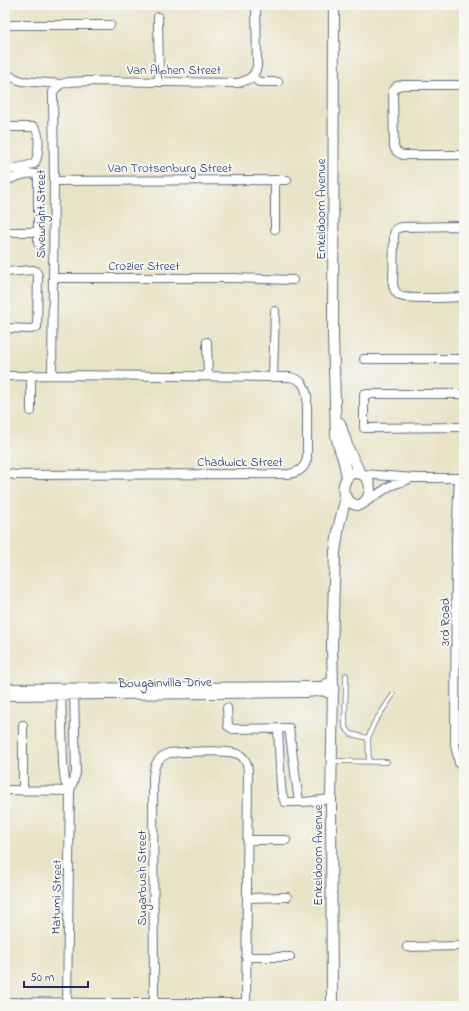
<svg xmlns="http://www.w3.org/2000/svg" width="469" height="1011" viewBox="0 0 469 1011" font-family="'Indie Flower',sans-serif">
<rect width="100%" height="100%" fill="#f6f6f2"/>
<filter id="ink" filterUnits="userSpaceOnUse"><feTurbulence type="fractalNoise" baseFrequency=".025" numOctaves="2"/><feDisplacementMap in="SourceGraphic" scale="8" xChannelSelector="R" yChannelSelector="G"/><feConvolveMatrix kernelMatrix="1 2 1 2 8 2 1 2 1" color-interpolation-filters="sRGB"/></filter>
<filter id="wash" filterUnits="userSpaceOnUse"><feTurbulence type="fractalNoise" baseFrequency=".012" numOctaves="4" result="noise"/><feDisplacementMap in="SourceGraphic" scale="16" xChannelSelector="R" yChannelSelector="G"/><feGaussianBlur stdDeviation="0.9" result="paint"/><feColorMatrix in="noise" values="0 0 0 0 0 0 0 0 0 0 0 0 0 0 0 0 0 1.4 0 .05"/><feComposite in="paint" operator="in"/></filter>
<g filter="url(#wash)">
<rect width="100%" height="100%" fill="#e9e3c5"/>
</g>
<g filter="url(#ink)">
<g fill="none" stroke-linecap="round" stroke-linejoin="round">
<g stroke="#636e82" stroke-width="5.5">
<path id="service" d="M 346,675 L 345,727 L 351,734 L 368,738
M 332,761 L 387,762
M 369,762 L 368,738 L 374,723 L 393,695"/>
</g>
<g stroke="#636e82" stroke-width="10">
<path id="minor" d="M 158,17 L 159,82
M 5,25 L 110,25
M 12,77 L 22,81 L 61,84
M 252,77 L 259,82 L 278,82
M 464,85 L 403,85 L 397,86 L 393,91 L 394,147 C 396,152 398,153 403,155 L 464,155
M 5,127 L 34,127 C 41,132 39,157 34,164 L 5,171
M 5,181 C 14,178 29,170 38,175 L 38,243
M 54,181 L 287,180
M 464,226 L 402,227 L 396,229 L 394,234 L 393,285 C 394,289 395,293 400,296 C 408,300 452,297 464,297
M 275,229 L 275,180
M 5,232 L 38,232
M 5,272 L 33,270 L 36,271 L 38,276 L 37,327 L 31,329 L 5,328
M 53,278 L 234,278 L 293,280
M 207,342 L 208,376
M 364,359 L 464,359
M 31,375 L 31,411
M 52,375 L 54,181 L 53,98 L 53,92 L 56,88 L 61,84 L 69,82 L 88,81 L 238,83 C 248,80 255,77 257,66 L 256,5
M 273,377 L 275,311
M 5,378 L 9,376 L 52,375 L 290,377 C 302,380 304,384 307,395 L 307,459 C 304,469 299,472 289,474 L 15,475 L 5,473
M 464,394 L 364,394 L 364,428 L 464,427
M 363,474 L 414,478 L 463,478
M 459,478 L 456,540 L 455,745 L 459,763 L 464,769
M 364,503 L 390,486 L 409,479
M 5,688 L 324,686
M 61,691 L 63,763 L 65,782 L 70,791
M 5,696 L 306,693 L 325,691
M 227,708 L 228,726 L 233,729 L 289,728 L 299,802
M 278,729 L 281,787 L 282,794 L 285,802 L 304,802 L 331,799
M 5,790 L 70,791
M 23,791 L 23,725
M 248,840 L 286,840
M 247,898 L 287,897
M 407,947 L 464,946
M 246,957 L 290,957
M 5,1002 L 96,1003 L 246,1003
M 67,1002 L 70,791 L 76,773 L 74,692
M 154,1002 L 153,777 C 154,765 157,758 169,753 C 183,752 230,749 240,755 C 246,759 248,765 248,772 L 246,1006"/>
</g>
<g stroke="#636e82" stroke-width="12">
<path id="tertiary" d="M 334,5 L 333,337 L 336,434 L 338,444 L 344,462 L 347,477
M 340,423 L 348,448 L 360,473
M 353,473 C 383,471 368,522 347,499 C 340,491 344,477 353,473 Z
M324.5 688a4.5 4.5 0 1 1 9 0a4.5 4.5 0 1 1-9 0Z
M 333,685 L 332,647 L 335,552 L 339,525 L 346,497
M 332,1006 L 331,799 L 333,690"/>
</g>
<use href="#service" stroke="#fff" stroke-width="4"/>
<use href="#minor" stroke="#fff" stroke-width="8"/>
<use href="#tertiary" stroke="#fff" stroke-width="10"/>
</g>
</g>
<g text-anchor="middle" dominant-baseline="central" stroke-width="4" stroke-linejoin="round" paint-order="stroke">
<g font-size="13" fill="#1b2f5e" stroke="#f6f6f2">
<text x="174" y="70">Van Alphen Street</text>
<text x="170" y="168">Van Trotsenburg Street</text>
<text transform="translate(321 209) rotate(-90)">Enkeldoorn Avenue</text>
<text transform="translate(41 214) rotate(-90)">Sivewright Street</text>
<text x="144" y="266">Crozier Street</text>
<text x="240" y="462">Chadwick Street</text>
<text transform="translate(445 622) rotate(-90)">3rd Road</text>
<text transform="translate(165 683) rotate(-1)">Bougainvilla Drive</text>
<text transform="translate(318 855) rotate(-90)">Enkeldoorn Avenue</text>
<text transform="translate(142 878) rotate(-90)">Sugarbush Street</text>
<text transform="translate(57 897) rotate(-89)">Matumi Street</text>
</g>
</g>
<rect width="469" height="1011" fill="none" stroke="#f6f6f2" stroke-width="20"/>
<path d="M24 981v6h64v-6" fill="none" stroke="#1b2f5e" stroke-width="2"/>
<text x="30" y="981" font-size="12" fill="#1b2f5e" stroke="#f6f6f2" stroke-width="3" paint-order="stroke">50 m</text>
</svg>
